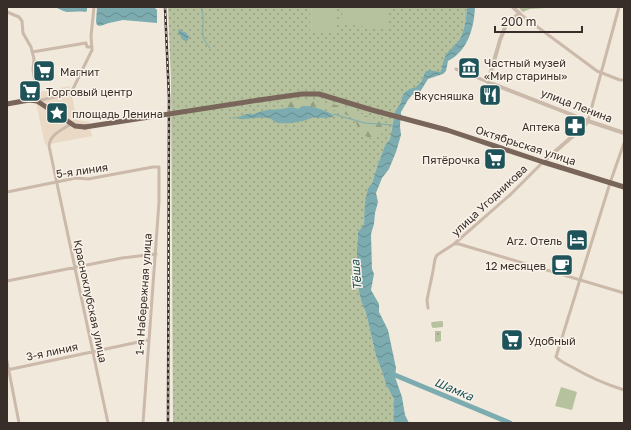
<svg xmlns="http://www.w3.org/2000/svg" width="631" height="430" viewBox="0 0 631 430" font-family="'Golos Text',sans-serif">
<defs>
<pattern id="grass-dots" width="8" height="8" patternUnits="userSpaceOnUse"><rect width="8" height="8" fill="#b5c29d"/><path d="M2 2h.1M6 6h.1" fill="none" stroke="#949e80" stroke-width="1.8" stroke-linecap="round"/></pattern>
<pattern id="forest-firs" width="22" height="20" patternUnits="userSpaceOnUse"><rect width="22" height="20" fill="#b5c29d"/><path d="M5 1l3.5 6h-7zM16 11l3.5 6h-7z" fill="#949e80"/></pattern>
<pattern id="water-waves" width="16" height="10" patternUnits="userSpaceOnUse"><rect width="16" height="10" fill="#7cacb0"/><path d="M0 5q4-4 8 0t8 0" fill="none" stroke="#678c8f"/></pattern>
</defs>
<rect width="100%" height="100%" fill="#f2e9dd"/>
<path fill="url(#grass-dots)" d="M 168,7 L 467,7 C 466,18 465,31 459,40 C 455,47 447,52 444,60 C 442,64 443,68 440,72 L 425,72 L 421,82 L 416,88 L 409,89 L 403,94 L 400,104 L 395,111 L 390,139 L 385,145 L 378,164 L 376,170 L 372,183 L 368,188 L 364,224 L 358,232 L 357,247 L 357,282 L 361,301 L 366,313 L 376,356 L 383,374 L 386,385 L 394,399 L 393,405 C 396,411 393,417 394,423 L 173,423 L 171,79 Z
M 435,331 L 441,331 L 441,341 L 435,342 Z"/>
<path fill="url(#forest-firs)" d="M 518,7 L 544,7 L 546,8 L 530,9 L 523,12 Z
M 292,100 C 311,100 332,103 351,109 C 358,111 364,116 371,118 C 379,119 378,116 385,122 C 385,124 386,126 385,128 C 383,134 377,139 371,138 C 360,136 359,124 352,118 C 336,105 306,108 286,107 L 283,106 L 282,103 Z"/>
<path fill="#b5c29d" d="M 310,7 L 337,7 L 337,32 L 310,32 Z
M 343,7 L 390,7 L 387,29 L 341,24 Z
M 442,321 L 443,322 L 443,327 L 433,328 L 432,327 L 431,323 L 432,322 Z
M 561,387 L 577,392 L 572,410 L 555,406 Z"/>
<path fill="#eadac5" d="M 70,86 L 77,120 L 89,122 L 92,136 L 45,145 L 34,93 Z"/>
<path fill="url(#water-waves)" d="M 54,7 L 87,7 L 87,11 L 85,12 C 79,11 73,12 67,12 C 62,11 58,8 54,7 Z
M 97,7 L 154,7 L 157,10 L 157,23 L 123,20 L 109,23 L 100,26 L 97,25 L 96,22 Z
M 467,7 L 475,7 C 474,28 468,51 448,61 L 446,71 L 443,74 L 428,79 L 420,92 L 412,95 L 408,100 L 401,112 L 400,126 L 401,135 L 396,152 L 389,169 L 382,178 L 376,193 L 378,202 L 375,213 L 374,224 L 371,234 L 372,269 L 374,274 L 371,290 L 379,304 L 379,312 L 388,330 L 396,368 L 395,377 L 402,397 L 405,415 L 409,423 L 394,423 C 392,417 396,411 393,405 L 394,399 L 386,385 L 383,374 L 376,356 L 366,313 L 361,301 L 357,282 L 357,247 L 358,232 L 364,224 L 365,203 L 368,188 L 372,183 L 376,170 L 378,164 L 385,145 L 390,139 L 395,111 L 400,104 L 403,94 L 409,89 L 416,87 L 421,82 L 425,72 L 429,70 L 440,72 C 443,67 442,62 445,57 C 448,50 455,46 459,40 C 465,31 466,18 467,7 Z
M 179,29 L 180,29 L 181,31 L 187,33 L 187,35 L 189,36 L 188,40 L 186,41 L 183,40 L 178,32 Z
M 303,106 C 311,105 329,111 334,116 C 327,120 318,116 310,118 C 309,118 308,119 307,120 C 299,122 287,124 279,123 C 275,123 272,118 268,118 C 258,116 249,120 239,119 L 239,118 L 241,116 L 246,114 L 254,114 L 259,112 L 264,111 L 267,110 L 281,109 L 292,107 L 298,109 Z"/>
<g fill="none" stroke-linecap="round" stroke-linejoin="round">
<path stroke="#7cacb0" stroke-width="1" d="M 201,7 C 202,10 203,14 203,17 C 204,32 199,36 210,48
M 333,114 L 365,123 L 392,125
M 233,118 L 240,117"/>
<path stroke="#7cacb0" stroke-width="5" d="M 390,373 L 510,423"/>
<path stroke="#cbb9a9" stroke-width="3" d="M 7,12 L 19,17 L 22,21 L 23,33 L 31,47 L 34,59 L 33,70 L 37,93 L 37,101 L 71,93 L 92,50 L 91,36 L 94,7
M 520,14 L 597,71 L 620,80 L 624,80
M 32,52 L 86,43 L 87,47 L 92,47
M 456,69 L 488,82
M 588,121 L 619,7
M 71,124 C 62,130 50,134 49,146 L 108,423
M 624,143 L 610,183 L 556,357 C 561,362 566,364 572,367 C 589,377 605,384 624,390
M 7,192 L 76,178 L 88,179 L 153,167 L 159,167 L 159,202 L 143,423
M 454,244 L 459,244 L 624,293
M 7,281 L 122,258 L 156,254
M 428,308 L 427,300 L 433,271 L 435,259 L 437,255 L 454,244 L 511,194 L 543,162
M 7,361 L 19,423
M 7,370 L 148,340"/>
<path stroke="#cbb9a9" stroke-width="4" d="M 513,7 L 520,14 L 510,20 L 506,25 L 500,40 L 488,82 L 588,121 L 624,133
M 543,162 L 581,129 L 588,121"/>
<path stroke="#7a655a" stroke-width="5" d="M 259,100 L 302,94 L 319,94 L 372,110 L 447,130 L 543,162 L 624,187
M 7,104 L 29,100 L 37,101 L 75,126 L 85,127"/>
<g stroke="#382e29" stroke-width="2.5">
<path id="rail" d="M 165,7 L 169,98 L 168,423"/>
</g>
<use href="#rail" stroke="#faf3ea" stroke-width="1" stroke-dasharray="3" stroke-linecap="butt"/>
<path stroke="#7a655a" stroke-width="5" d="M 85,127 L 259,100"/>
</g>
<defs>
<g id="museum-square" transform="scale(1.15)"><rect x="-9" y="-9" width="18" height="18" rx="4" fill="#1e5459" stroke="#faf3ea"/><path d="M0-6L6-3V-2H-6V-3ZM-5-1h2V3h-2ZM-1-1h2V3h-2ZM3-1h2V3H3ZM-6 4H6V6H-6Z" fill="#fff"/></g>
<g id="supermarket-square" transform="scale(1.15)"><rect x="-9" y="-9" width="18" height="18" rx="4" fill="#1e5459" stroke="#faf3ea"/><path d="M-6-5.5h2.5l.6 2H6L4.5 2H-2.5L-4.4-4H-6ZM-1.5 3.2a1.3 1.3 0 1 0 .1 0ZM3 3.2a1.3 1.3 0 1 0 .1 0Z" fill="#fff"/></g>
<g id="restaurant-square" transform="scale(1.15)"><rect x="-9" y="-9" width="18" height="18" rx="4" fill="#1e5459" stroke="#faf3ea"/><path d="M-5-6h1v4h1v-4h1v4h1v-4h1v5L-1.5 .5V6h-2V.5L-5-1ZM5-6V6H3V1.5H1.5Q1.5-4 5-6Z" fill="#fff"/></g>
<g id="sight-square" transform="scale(1.15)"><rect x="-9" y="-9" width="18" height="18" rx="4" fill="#1e5459" stroke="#faf3ea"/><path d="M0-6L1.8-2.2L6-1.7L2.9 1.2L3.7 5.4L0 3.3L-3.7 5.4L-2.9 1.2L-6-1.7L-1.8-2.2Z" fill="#fff"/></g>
<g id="pharmacy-square" transform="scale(1.15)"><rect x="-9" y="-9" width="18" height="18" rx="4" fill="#1e5459" stroke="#faf3ea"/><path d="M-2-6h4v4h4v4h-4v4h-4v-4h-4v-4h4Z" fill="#fff"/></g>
<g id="hotel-square" transform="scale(1.15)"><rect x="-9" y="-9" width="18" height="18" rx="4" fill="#1e5459" stroke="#faf3ea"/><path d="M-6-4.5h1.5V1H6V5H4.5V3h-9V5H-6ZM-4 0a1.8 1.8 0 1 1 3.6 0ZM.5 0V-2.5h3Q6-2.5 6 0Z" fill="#fff"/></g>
<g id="cafe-square" transform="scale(1.15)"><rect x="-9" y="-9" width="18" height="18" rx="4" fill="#1e5459" stroke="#faf3ea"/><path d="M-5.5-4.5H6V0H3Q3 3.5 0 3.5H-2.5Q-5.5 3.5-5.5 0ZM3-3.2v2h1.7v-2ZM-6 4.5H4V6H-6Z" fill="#fff"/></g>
</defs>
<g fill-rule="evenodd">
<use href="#museum-square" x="469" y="68"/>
<use href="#supermarket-square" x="44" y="71"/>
<use href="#supermarket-square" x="30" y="91"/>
<use href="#restaurant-square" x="490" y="95"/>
<use href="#sight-square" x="57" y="113"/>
<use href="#pharmacy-square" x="575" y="126"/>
<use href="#supermarket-square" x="495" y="159"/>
<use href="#hotel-square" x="577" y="240"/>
<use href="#cafe-square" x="562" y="265"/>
<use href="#supermarket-square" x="512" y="340"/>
</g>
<g text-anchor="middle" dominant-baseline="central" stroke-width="3" stroke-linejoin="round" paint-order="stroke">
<g font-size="11" fill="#382e29" stroke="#faf3ea" text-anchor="start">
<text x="484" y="62">Частный музей<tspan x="484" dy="13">«Мир старины»</tspan></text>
<text x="60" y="71">Магнит</text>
<text x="46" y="91">Торговый центр</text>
<text x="474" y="95" text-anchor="end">Вкусняшка</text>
<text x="72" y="113">площадь Ленина</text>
<text x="560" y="126" text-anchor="end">Аптека</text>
<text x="480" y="159" text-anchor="end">Пятёрочка</text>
<text x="562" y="240" text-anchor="end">Arz. Отель</text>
<text x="546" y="265" text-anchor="end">12 месяцев</text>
<text x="528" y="340">Удобный</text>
</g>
<g font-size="11" fill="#382e29" stroke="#faf3ea">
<text transform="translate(577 105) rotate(21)">улица Ленина</text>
<text transform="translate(526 145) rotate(18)">Октябрьская улица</text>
<text transform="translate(82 170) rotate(-8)">5-я линия</text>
<text transform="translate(489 200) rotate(-43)">улица Угодникова</text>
<text transform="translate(143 294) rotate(-86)">1-я Набережная улица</text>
<text transform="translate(91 301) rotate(78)">Красноклубская улица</text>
<text transform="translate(52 351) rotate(-12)">3-я линия</text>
</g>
<g font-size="12" font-style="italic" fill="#1e5459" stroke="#faf3ea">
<text transform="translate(356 275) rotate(-95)">Тёша</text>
<text transform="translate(454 389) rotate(23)">Шамка</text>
</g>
</g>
<rect width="631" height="430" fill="none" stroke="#382e29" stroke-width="16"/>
<path d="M495 26v6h87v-6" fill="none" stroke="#382e29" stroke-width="2"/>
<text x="501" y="26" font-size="12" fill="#382e29" stroke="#faf3ea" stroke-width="3" paint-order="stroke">200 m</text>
</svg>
